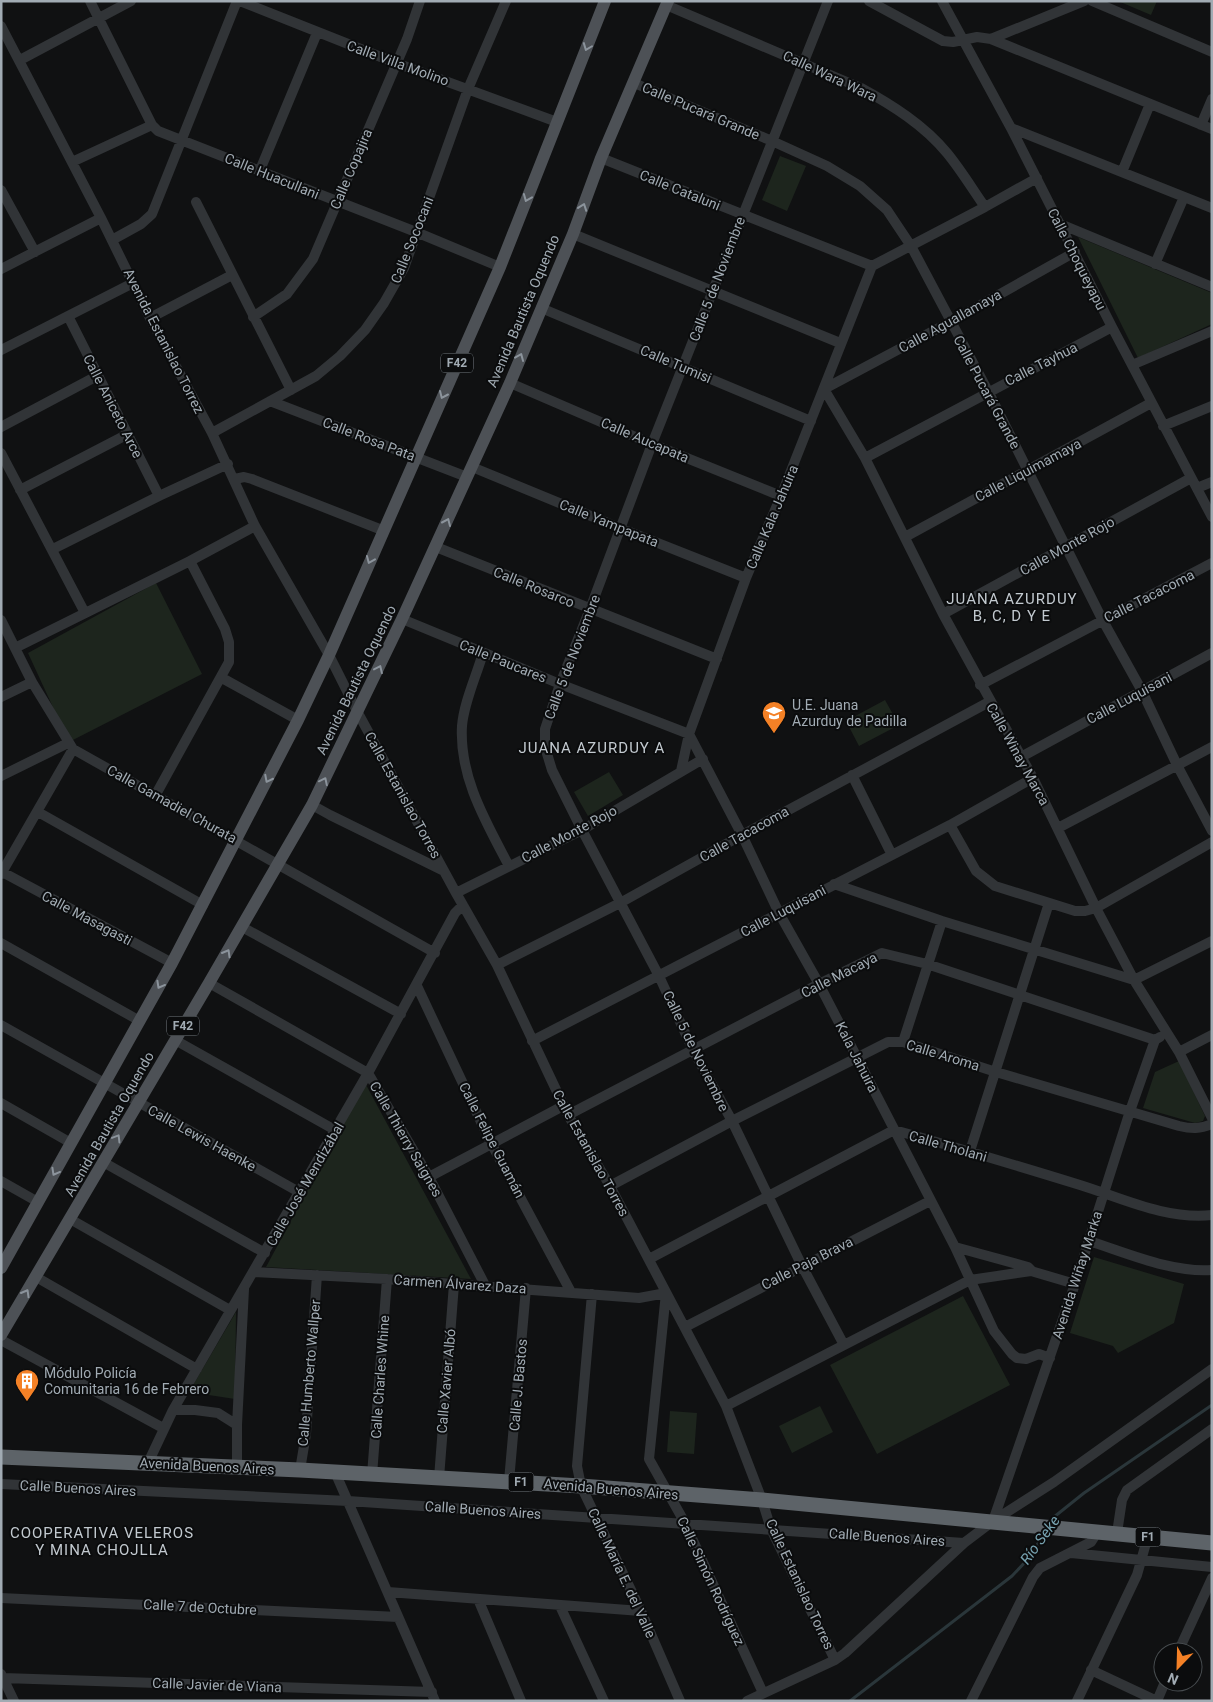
<svg xmlns="http://www.w3.org/2000/svg" width="1213" height="1702" viewBox="0 0 1213 1702" font-family="Roboto,sans-serif">
<rect width="100%" height="100%" fill="#101112"/>
<path fill="#1d251d" d="M 1118,1 L 1157,1 L 1151,15 Z
M 780,156 L 806,166 L 787,211 L 762,200 Z
M 1078,237 L 1212,293 L 1212,324 L 1138,358 Z
M 156,583 L 202,674 L 69,742 L 28,653 Z
M 885,700 L 899,725 L 859,746 L 846,721 Z
M 609,772 L 623,795 L 588,816 L 574,792 Z
M 1179,1061 L 1205,1116 L 1203,1121 L 1195,1123 L 1143,1108 L 1155,1072 Z
M 365,1083 L 471,1279 L 266,1267 Z
M 1094,1257 L 1184,1284 L 1174,1323 L 1118,1353 L 1113,1346 L 1070,1333 Z
M 963,1296 L 1010,1385 L 877,1454 L 830,1365 Z
M 236,1312 L 235,1399 L 189,1392 Z
M 820,1406 L 833,1432 L 792,1453 L 779,1426 Z
M 670,1411 L 697,1413 L 694,1454 L 667,1452 Z"/>
<g fill="none" stroke-linecap="round" stroke-linejoin="round">
<path stroke="#2a363a" stroke-width="3" d="M 1050,1523 L 1054,1517 L 1084,1493 L 1212,1405
M 850,1701 L 1012,1576 L 1029,1558 L 1045,1532"/>
<path stroke="#313437" stroke-width="10" d="M 90,1 L 152,125 L 158,131 L 416,232 L 500,267
M 240,1 L 396,63 L 557,122
M 828,1 L 652,444 L 590,609 L 560,684 L 545,729 L 545,747 L 552,770 L 582,830 L 659,976 L 693,1050 L 732,1121 L 802,1266 L 844,1345
M 869,1 L 943,41 L 953,42 L 977,37 L 991,39 L 1212,129
M 942,1 L 1011,128 L 1112,327 L 1212,517
M 1092,1 L 1212,52
M 666,5 L 861,88 C 892,105 924,125 947,153 C 961,170 973,190 985,207
M 1,26 L 101,218 L 150,318 L 212,433 L 255,526 L 329,655 L 358,713 L 456,893 L 497,965 L 568,1115 L 610,1186 L 726,1406 L 762,1500 L 771,1529 L 835,1660
M 991,39 L 1084,1
M 20,60 L 131,1
M 634,83 L 772,141 L 827,166 L 860,186 L 887,210 L 911,246 L 988,391 L 1102,619 L 1142,691 L 1177,765 L 1212,831
M 1201,125 L 1212,99
M 1011,128 L 1212,208
M 601,158 L 872,266
M 72,162 L 152,125
M 260,170 L 317,33
M 1122,172 L 1150,104
M 1,190 L 35,252
M 196,202 L 291,390
M 1058,223 L 1212,287
M 573,234 L 840,343
M 112,240 L 141,224 L 152,214 L 237,1
M 1075,252 L 950,322 L 824,389 L 865,458 L 943,614 L 1033,778 L 1096,908 L 1134,980 L 1179,1052 L 1212,1118
M 1155,264 L 1184,197
M 872,266 L 985,207 L 1037,178
M 1,269 L 101,218
M 541,308 L 811,421
M 68,316 L 159,496
M 253,317 L 287,294 L 313,259 L 407,39 L 420,1
M 150,318 L 232,275
M 1,350 L 133,283
M 1132,365 L 1212,331
M 510,383 L 652,444 L 781,496
M 270,401 L 467,477
M 1163,426 L 1212,406
M 1,427 L 97,376
M 212,433 L 316,376 L 340,356 L 365,330 L 384,303 L 404,268 L 468,89 L 506,1
M 1,453 L 85,613
M 865,458 L 1112,327
M 472,467 L 620,528 L 746,578
M 235,479 L 244,477 L 252,479 L 382,530
M 1197,488 L 1212,482
M 20,490 L 128,434
M 905,537 L 1151,403
M 436,547 L 717,659
M 53,549 L 159,496 L 228,464
M 943,614 L 1191,478
M 402,619 L 560,684 L 689,734 L 742,835 L 779,913 L 819,984 L 955,1247 L 994,1331 L 1012,1354 L 1017,1358 L 1026,1359 L 1039,1354 L 1050,1358
M 1,620 L 32,682 L 73,749 L 435,953
M 15,648 L 190,561 L 255,526
M 483,653 C 476,677 464,702 462,726 C 459,777 486,822 509,866
M 222,678 L 298,720
M 980,685 L 1212,563
M 1,697 L 32,682
M 1021,757 L 1212,653
M 681,771 L 689,734 L 746,578 L 781,496 L 872,266
M 852,775 L 892,855
M 1,776 L 68,743
M 155,796 L 229,662 L 229,642 L 225,629 L 190,561
M 312,805 L 330,815 L 444,871
M 38,812 L 203,905
M 950,825 L 976,871 L 995,886 L 1075,911 L 1085,911 L 1096,908 L 1212,842
M 1058,828 L 1212,747
M 2,872 L 172,963
M 1,874 L 73,749
M 834,884 L 942,921 L 1134,980 L 1212,941
M 456,893 L 582,830 L 703,759
M 242,927 L 401,1014
M 1,943 L 140,1021
M 497,965 L 620,903 L 742,835 L 989,702
M 209,983 L 368,1073 L 429,1177 L 486,1287
M 417,986 L 491,1143 L 571,1292
M 1,1025 L 299,1192
M 175,1040 L 335,1130
M 532,1041 L 950,825 L 1033,778
M 903,1042 L 942,921
M 1179,1052 L 1212,1035
M 1,1103 L 71,1143
M 568,1115 L 819,984 L 882,953 L 927,964 L 1155,1040
M 970,1151 L 1049,903
M 103,1162 L 265,1253
M 429,1177 L 563,1106
M 1,1181 L 38,1202
M 610,1186 L 732,1121 L 888,1042 L 903,1042 L 996,1072 L 1179,1126 C 1192,1129 1200,1129 1212,1124
M 70,1219 L 230,1310
M 1089,1241 C 1127,1253 1172,1273 1212,1270
M 955,1247 L 1028,1267 L 1031,1270
M 649,1259 L 894,1130 C 956,1147 1018,1166 1080,1185 C 1122,1198 1166,1220 1212,1215
M 253,1272 L 387,1279 L 639,1298 L 666,1293 L 649,1459 L 685,1523 L 763,1693
M 36,1277 L 197,1369
M 592,1294 L 577,1466 L 581,1486 L 641,1611 L 680,1701
M 685,1327 L 930,1201
M 1,1340 L 163,1428
M 726,1406 L 970,1280 L 1031,1271 L 1075,1284
M 173,1410 L 195,1410 L 218,1413 L 237,1425
M 148,1463 L 173,1410 L 368,1073 L 455,913 L 463,905
M 237,1467 L 237,1425 L 244,1289
M 300,1470 L 306,1434 L 317,1275
M 335,1472 L 435,1701
M 372,1475 L 387,1279
M 439,1478 L 454,1284
M 509,1481 L 526,1288
M 1,1484 L 348,1501 L 964,1543
M 993,1521 L 1075,1284 L 1130,1111 L 1155,1040 L 1160,1037
M 1117,1533 L 1122,1500 L 1127,1490 L 1212,1429
M 1071,1553 L 1212,1567
M 388,1592 L 641,1611
M 1,1598 L 398,1617
M 478,1599 L 521,1701
M 560,1606 L 604,1701
M 1178,1652 L 1212,1578
M 1091,1670 L 1157,1701
M 1,1674 L 14,1701
M 3,1678 L 432,1692
M 747,1701 L 835,1660 L 845,1653 L 964,1543 L 993,1521 L 1054,1482 L 1212,1369
M 971,1701 L 1033,1577 L 1040,1568 L 1091,1542 L 1098,1531
M 1077,1701 L 1137,1575 L 1148,1536
M 1157,1701 L 1165,1682"/>
<path stroke="#4d5156" stroke-width="12" d="M 1,1268 L 172,963 L 298,720 L 329,655 L 500,267 L 605,1
M 1,1335 L 209,983 L 312,805 L 402,619 L 510,383 L 573,234 L 601,158 L 668,1"/>
<path stroke="#5d6368" stroke-width="15" d="M 1,1457 L 300,1470 L 581,1486 L 762,1500 L 1212,1543"/>
</g>
<defs><path id="oneway-chevron" d="M-2-3.5L2.5 0L-2 3.5" fill="none" stroke-width="1.6" stroke-linecap="round" stroke-linejoin="round" transform="scale(1.25)"/></defs>
<g stroke="#8c949c">
<use href="#oneway-chevron" transform="translate(587 47) rotate(111)"/>
<use href="#oneway-chevron" transform="translate(527 198) rotate(112)"/>
<use href="#oneway-chevron" transform="translate(583 207) rotate(-70)"/>
<use href="#oneway-chevron" transform="translate(520 357) rotate(-67)"/>
<use href="#oneway-chevron" transform="translate(443 395) rotate(114)"/>
<use href="#oneway-chevron" transform="translate(447 522) rotate(-66)"/>
<use href="#oneway-chevron" transform="translate(370 560) rotate(113)"/>
<use href="#oneway-chevron" transform="translate(379 669) rotate(-65)"/>
<use href="#oneway-chevron" transform="translate(268 779) rotate(117)"/>
<use href="#oneway-chevron" transform="translate(324 781) rotate(-64)"/>
<use href="#oneway-chevron" transform="translate(227 953) rotate(-60)"/>
<use href="#oneway-chevron" transform="translate(160 985) rotate(119)"/>
<use href="#oneway-chevron" transform="translate(117 1138) rotate(-59)"/>
<use href="#oneway-chevron" transform="translate(55 1172) rotate(119)"/>
<use href="#oneway-chevron" transform="translate(26 1293) rotate(-60)"/>
</g>
<defs>
<g id="school-pin" transform="scale(1.25)"><path d="M0 17L-7.5 6A9.5 9.5 0 1 1 7.5 6Z" fill="#f48126" stroke="#0b0c0d"/><path d="M0-5L7-2L0 1L-7-2ZM-4 1L0 2.5L4 1V4Q0 6-4 4Z" fill="#fff"/></g>
<g id="building-pin" transform="scale(1.25)"><path d="M0 17L-7.5 6A9.5 9.5 0 1 1 7.5 6Z" fill="#f48126" stroke="#0b0c0d"/><path d="M-4-6H4V6H1V3H-1V6H-4ZM-2.5-4.3h1.7v1.8h-1.7ZM.8-4.3h1.7v1.8H.8ZM-2.5-1h1.7V.8h-1.7ZM.8-1h1.7V.8H.8Z" fill="#fff"/></g>
</defs>
<g fill-rule="evenodd">
<use href="#school-pin" x="774" y="713"/>
<use href="#building-pin" x="27" y="1381"/>
</g>
<g text-anchor="middle" dominant-baseline="central" stroke-width="4" stroke-linejoin="round" paint-order="stroke">
<g fill="#0b0c0d" stroke="#747b81" stroke-width="1">
<rect x="441" y="353.5" width="32" height="19" rx="4"/>
<rect x="167" y="1016.5" width="32" height="19" rx="4"/>
<rect x="508.5" y="1472.5" width="25" height="19" rx="4"/>
<rect x="1135.5" y="1527.5" width="25" height="19" rx="4"/>
</g>
<g font-size="12" font-weight="bold" fill="#a1abb3">
<text x="457" y="363">F42</text>
<text x="183" y="1026">F42</text>
<text x="521" y="1482">F1</text>
<text x="1148" y="1537">F1</text>
</g>
<g font-size="14" fill="#a1abb3" stroke="#0b0c0d">
<text transform="translate(398 63) rotate(20)">Calle Villa Molino</text>
<text transform="translate(830 76) rotate(25)">Calle Wara Wara</text>
<text transform="translate(701 111) rotate(23)">Calle Pucará Grande</text>
<text transform="translate(351 169) rotate(-67)">Calle Copajira</text>
<text transform="translate(272 176) rotate(22)">Calle Huacullani</text>
<text transform="translate(680 190) rotate(22)">Calle Cataluni</text>
<text transform="translate(412 240) rotate(-68)">Calle Sococani</text>
<text transform="translate(1077 259) rotate(63)">Calle Choqueyapu</text>
<text transform="translate(717 279) rotate(-69)">Calle 5 de Noviembre</text>
<text transform="translate(523 311) rotate(-67)">Avenida Bautista Oquendo</text>
<text transform="translate(950 321) rotate(-29)">Calle Aguallamaya</text>
<text transform="translate(164 341) rotate(63)">Avenida Estanislao Torrez</text>
<text transform="translate(676 364) rotate(23)">Calle Tumisi</text>
<text transform="translate(1041 364) rotate(-27)">Calle Tayhua</text>
<text transform="translate(987 392) rotate(62)">Calle Pucará Grande</text>
<text transform="translate(113 406) rotate(63)">Calle Aniceto Arce</text>
<text transform="translate(369 439) rotate(21)">Calle Rosa Pata</text>
<text transform="translate(645 440) rotate(23)">Calle Aucapata</text>
<text transform="translate(1028 470) rotate(-28)">Calle Liquimamaya</text>
<text transform="translate(772 517) rotate(-67)">Calle Kala Jahuira</text>
<text transform="translate(609 523) rotate(22)">Calle Yampapata</text>
<text transform="translate(1067 546) rotate(-29)">Calle Monte Rojo</text>
<text transform="translate(534 587) rotate(22)">Calle Rosarco</text>
<text transform="translate(1149 596) rotate(-27)">Calle Tacacoma</text>
<text transform="translate(572 657) rotate(-69)">Calle 5 de Noviembre</text>
<text transform="translate(503 661) rotate(22)">Calle Paucares</text>
<text transform="translate(356 680) rotate(-64)">Avenida Bautista Oquendo</text>
<text transform="translate(1129 698) rotate(-28)">Calle Luquisani</text>
<text transform="translate(1018 754) rotate(61)">Calle Winay Marca</text>
<text transform="translate(403 795) rotate(61)">Calle Estanislao Torres</text>
<text transform="translate(172 804) rotate(29)">Calle Gamadiel Churata</text>
<text transform="translate(569 834) rotate(-28)">Calle Monte Rojo</text>
<text transform="translate(744 834) rotate(-29)">Calle Tacacoma</text>
<text transform="translate(783 911) rotate(-28)">Calle Luquisani</text>
<text transform="translate(87 918) rotate(28)">Calle Masagasti</text>
<text transform="translate(839 975) rotate(-27)">Calle Macaya</text>
<text transform="translate(696 1051) rotate(64)">Calle 5 de Noviembre</text>
<text transform="translate(943 1055) rotate(17)">Calle Aroma</text>
<text transform="translate(857 1057) rotate(63)">Kala Jahuira</text>
<text transform="translate(109 1124) rotate(-60)">Avenida Bautista Oquendo</text>
<text transform="translate(202 1138) rotate(29)">Calle Lewis Haenke</text>
<text transform="translate(406 1139) rotate(60)">Calle Thierry Saignes</text>
<text transform="translate(492 1140) rotate(63)">Calle Felipe Guamán</text>
<text transform="translate(948 1146) rotate(16)">Calle Tholani</text>
<text transform="translate(591 1153) rotate(61)">Calle Estanislao Torres</text>
<text transform="translate(305 1184) rotate(-60)">Calle José Mendizábal</text>
<text transform="translate(807 1263) rotate(-27)">Calle Paja Brava</text>
<text transform="translate(1077 1275) rotate(-72)">Avenida Wiñay Marka</text>
<text transform="translate(460 1284) rotate(4)">Carmen Álvarez Daza</text>
<text transform="translate(309 1373) rotate(-85)">Calle Humberto Wallper</text>
<text transform="translate(380 1377) rotate(-86)">Calle Charles Whine</text>
<text transform="translate(446 1381) rotate(-85)">Calle Xavier Albó</text>
<text transform="translate(518 1385) rotate(-85)">Calle J. Bastos</text>
<text transform="translate(207 1466) rotate(3)">Avenida Buenos Aires</text>
<text transform="translate(78 1488) rotate(3)">Calle Buenos Aires</text>
<text transform="translate(611 1489) rotate(5)">Avenida Buenos Aires</text>
<text transform="translate(483 1510) rotate(4)">Calle Buenos Aires</text>
<text transform="translate(887 1537) rotate(4)">Calle Buenos Aires</text>
<text transform="translate(622 1573) rotate(65)">Calle María E. del Valle</text>
<text transform="translate(711 1581) rotate(65)">Calle Simón Rodríguez</text>
<text transform="translate(800 1584) rotate(65)">Calle Estanislao Torres</text>
<text transform="translate(200 1607) rotate(3)">Calle 7 de Octubre</text>
<text transform="translate(217 1685) rotate(2)">Calle Javier de Viana</text>
</g>
<g font-size="14" fill="#a1abb3" stroke="#0b0c0d" text-anchor="start">
<text x="792" y="705">U.E. Juana<tspan x="792" dy="16">Azurduy de Padilla</tspan></text>
<text x="44" y="1373">Módulo Policía<tspan x="44" dy="16">Comunitaria 16 de Febrero</tspan></text>
</g>
<g font-size="15" letter-spacing="1" fill="#c2c9cf" stroke="#0b0c0d">
<text x="1012" y="599">JUANA AZURDUY<tspan x="1012" dy="17">B, C, D Y E</tspan></text>
<text x="592" y="748">JUANA AZURDUY A</text>
<text x="102" y="1533">COOPERATIVA VELEROS<tspan x="102" dy="17">Y MINA CHOJLLA</tspan></text>
</g>
<g font-size="15" font-style="italic" fill="#77a2b0" stroke="#0b0c0d">
<text transform="translate(1040 1540) rotate(-54)">Río Seke</text>
</g>
</g>
<rect width="1213" height="1702" fill="none" stroke="#a1abb3" stroke-width="5"/>
<g transform="translate(1178 1667) rotate(203)"><circle r="24" fill="#0b0c0d" stroke="#474c4f"/>
<path d="M0-4L9 19L0 12L-9 19Z" fill="#f48126"/>
<text y="-8" font-size="14" font-weight="bold" text-anchor="middle" fill="#a1abb3">N</text>
</g>
</svg>
